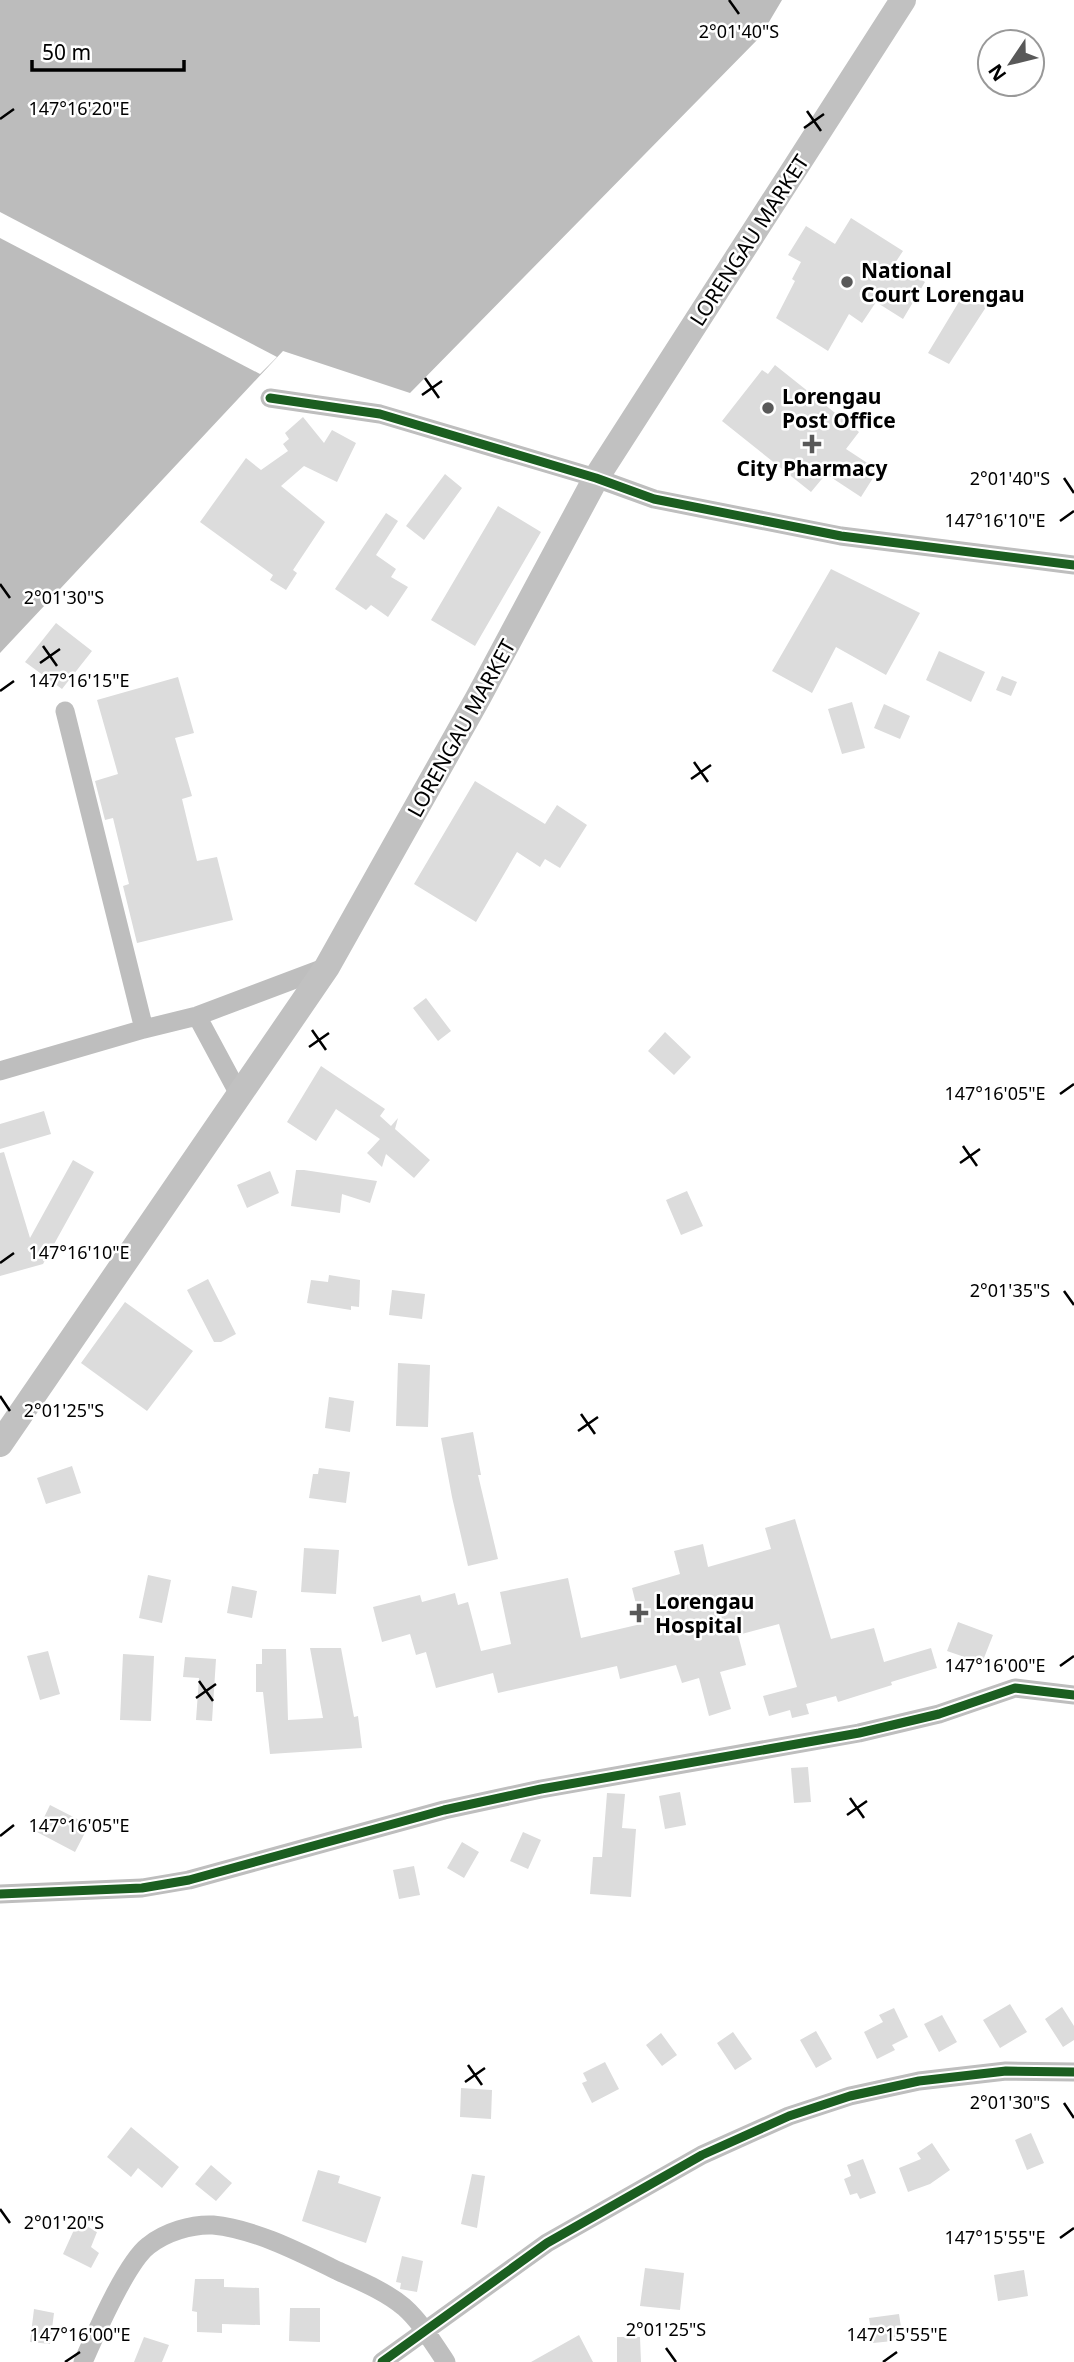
<svg xmlns="http://www.w3.org/2000/svg" width="1074" height="2362" viewBox="0 0 1074 2362" font-family="'Noto Sans',sans-serif">
<rect width="100%" height="100%" fill="#fff"/>
<path fill="#bcbcbc" d="M 0,0 L 782,0 L 760,37 L 410,393 L 283,351 L 0,653 Z"/>
<path fill="#fff" d="M 0,212 L 277,357 L 260,374 L 0,238 Z"/>
<path fill="#dcdcdc" d="M 851,218 L 903,251 L 895,263 L 925,282 L 903,319 L 876,302 L 862,323 L 849,314 L 828,351 L 776,318 L 795,281 L 792,279 L 801,262 L 788,255 L 806,226 L 835,244 Z
M 966,290 L 988,304 L 949,364 L 928,353 Z
M 775,365 L 859,432 L 846,449 L 878,470 L 861,497 L 826,474 L 811,492 L 722,421 L 762,370 L 768,374 Z
M 303,417 L 324,443 L 332,430 L 356,443 L 337,482 L 304,466 L 281,486 L 325,522 L 293,570 L 297,573 L 286,590 L 270,580 L 273,575 L 200,522 L 246,458 L 261,470 L 288,451 L 283,444 L 289,439 L 285,433 Z
M 445,474 L 462,488 L 424,540 L 406,526 Z
M 498,506 L 541,532 L 475,646 L 431,620 Z
M 386,513 L 398,521 L 376,555 L 396,569 L 391,577 L 408,587 L 388,617 L 371,605 L 366,610 L 335,589 Z
M 831,569 L 920,613 L 886,675 L 836,647 L 812,693 L 772,671 Z
M 56,623 L 92,651 L 62,689 L 25,662 Z
M 939,651 L 985,672 L 971,702 L 926,680 Z
M 1002,676 L 1017,682 L 1011,696 L 996,690 Z
M 178,677 L 194,733 L 175,738 L 192,796 L 182,799 L 197,861 L 217,857 L 233,920 L 137,943 L 123,886 L 129,884 L 113,818 L 105,820 L 95,781 L 118,774 L 97,700 Z
M 852,702 L 865,748 L 842,754 L 828,709 Z
M 884,704 L 910,716 L 900,739 L 874,728 Z
M 475,781 L 545,824 L 557,805 L 587,825 L 560,868 L 545,859 L 540,867 L 517,852 L 476,922 L 414,884 Z
M 426,998 L 451,1031 L 438,1041 L 413,1008 Z
M 665,1032 L 691,1057 L 674,1075 L 648,1051 Z
M 321,1066 L 385,1109 L 380,1116 L 391,1126 L 398,1118 L 395,1129 L 430,1160 L 414,1178 L 386,1154 L 382,1167 L 367,1153 L 380,1139 L 336,1109 L 316,1141 L 287,1122 Z
M 44,1111 L 51,1134 L 0,1149 L 0,1124 Z
M 4,1152 L 30,1238 L 73,1160 L 94,1172 L 43,1264 L 0,1276 L 0,1153 Z
M 296,1170 L 304,1170 L 377,1181 L 370,1203 L 342,1194 L 340,1213 L 291,1206 Z
M 270,1171 L 279,1193 L 247,1208 L 237,1185 Z
M 687,1191 L 703,1226 L 681,1235 L 666,1200 Z
M 329,1275 L 360,1280 L 359,1307 L 351,1306 L 351,1310 L 307,1303 L 311,1280 L 328,1282 Z
M 208,1279 L 236,1334 L 221,1342 L 214,1342 L 187,1290 Z
M 392,1290 L 425,1294 L 422,1319 L 389,1315 Z
M 125,1302 L 193,1351 L 147,1411 L 81,1363 Z
M 398,1363 L 430,1365 L 428,1427 L 396,1426 Z
M 329,1397 L 354,1401 L 350,1432 L 325,1428 Z
M 473,1432 L 481,1475 L 478,1475 L 498,1559 L 468,1566 L 452,1497 L 441,1438 Z
M 72,1466 L 81,1493 L 46,1504 L 37,1478 Z
M 319,1468 L 350,1472 L 346,1503 L 309,1498 L 313,1474 L 318,1474 Z
M 795,1519 L 831,1639 L 874,1628 L 884,1662 L 931,1648 L 937,1668 L 891,1682 L 892,1685 L 838,1702 L 836,1696 L 806,1704 L 809,1714 L 792,1718 L 790,1710 L 769,1716 L 763,1696 L 797,1687 L 779,1624 L 738,1635 L 746,1665 L 720,1672 L 731,1709 L 709,1716 L 699,1678 L 682,1683 L 676,1665 L 620,1679 L 617,1666 L 498,1693 L 493,1673 L 436,1688 L 426,1652 L 416,1655 L 410,1634 L 382,1642 L 373,1607 L 420,1595 L 422,1602 L 455,1593 L 458,1605 L 468,1602 L 481,1651 L 511,1644 L 500,1592 L 568,1578 L 581,1638 L 641,1624 L 632,1588 L 680,1574 L 674,1551 L 703,1544 L 708,1567 L 771,1549 L 765,1528 Z
M 304,1548 L 339,1550 L 336,1594 L 301,1592 Z
M 148,1575 L 171,1580 L 162,1623 L 139,1618 Z
M 232,1586 L 257,1591 L 252,1618 L 227,1613 Z
M 958,1622 L 993,1635 L 982,1663 L 947,1651 Z
M 310,1648 L 341,1648 L 354,1717 L 358,1716 L 362,1748 L 270,1754 L 263,1692 L 256,1692 L 256,1664 L 262,1664 L 262,1649 L 286,1649 L 288,1720 L 323,1718 Z
M 48,1651 L 60,1694 L 40,1700 L 27,1656 Z
M 123,1654 L 154,1656 L 151,1721 L 120,1720 Z
M 185,1657 L 216,1659 L 212,1721 L 196,1720 L 199,1678 L 183,1677 Z
M 808,1767 L 811,1802 L 794,1803 L 791,1768 Z
M 680,1792 L 686,1825 L 665,1829 L 659,1796 Z
M 607,1793 L 625,1794 L 622,1828 L 636,1829 L 631,1897 L 590,1894 L 593,1857 L 602,1857 Z
M 50,1805 L 89,1825 L 75,1852 L 37,1832 Z
M 523,1832 L 541,1840 L 528,1869 L 510,1861 Z
M 462,1842 L 479,1852 L 464,1878 L 447,1868 Z
M 414,1866 L 420,1895 L 399,1899 L 393,1870 Z
M 1010,2004 L 1027,2032 L 1000,2048 L 983,2020 Z
M 1062,2007 L 1074,2026 L 1074,2040 L 1063,2047 L 1045,2019 Z
M 894,2008 L 908,2037 L 892,2045 L 895,2050 L 877,2059 L 864,2032 L 883,2022 L 879,2015 Z
M 942,2015 L 957,2042 L 939,2052 L 924,2024 Z
M 816,2031 L 832,2059 L 816,2068 L 800,2040 Z
M 733,2032 L 752,2059 L 735,2070 L 717,2043 Z
M 661,2033 L 677,2055 L 662,2066 L 646,2045 Z
M 605,2062 L 619,2089 L 592,2103 L 582,2083 L 587,2081 L 583,2073 Z
M 461,2088 L 492,2090 L 491,2119 L 460,2117 Z
M 131,2127 L 179,2167 L 162,2188 L 138,2168 L 131,2177 L 107,2157 Z
M 1031,2133 L 1044,2163 L 1027,2170 L 1015,2140 Z
M 932,2143 L 950,2170 L 930,2184 L 908,2192 L 899,2168 L 921,2159 L 917,2153 Z
M 863,2159 L 876,2193 L 860,2199 L 857,2193 L 850,2195 L 844,2179 L 851,2176 L 847,2165 Z
M 211,2165 L 232,2183 L 216,2201 L 195,2184 Z
M 318,2170 L 340,2176 L 338,2183 L 381,2197 L 366,2243 L 302,2221 Z
M 472,2174 L 485,2176 L 477,2228 L 461,2224 Z
M 78,2221 L 97,2232 L 91,2247 L 99,2253 L 91,2268 L 63,2254 Z
M 402,2256 L 423,2261 L 417,2292 L 400,2289 L 401,2283 L 396,2282 Z
M 645,2268 L 684,2273 L 680,2310 L 640,2306 Z
M 1024,2270 L 1028,2296 L 998,2301 L 994,2275 Z
M 195,2279 L 224,2279 L 224,2287 L 259,2288 L 260,2325 L 222,2324 L 222,2333 L 197,2332 L 197,2312 L 192,2311 Z
M 290,2308 L 320,2308 L 320,2342 L 289,2341 Z
M 34,2309 L 54,2313 L 50,2344 L 30,2342 Z
M 899,2314 L 903,2340 L 873,2343 L 869,2318 Z
M 579,2335 L 593,2362 L 531,2362 Z
M 144,2337 L 169,2345 L 162,2362 L 134,2362 Z
M 617,2337 L 640,2337 L 641,2362 L 617,2362 Z"/>
<g fill="none" stroke-linecap="round" stroke-linejoin="round">
<path stroke="#bebebe" stroke-width="19" d="M 270,398 L 380,414 L 596,478 L 654,499 L 841,536 L 1074,565
M 65,711 L 144,1029
M 197,1016 L 240,1096
M 0,1071 L 144,1029 L 197,1016 L 327,967
M 0,1894 L 142,1888 L 189,1880 L 444,1810 L 541,1789 L 859,1733 L 939,1714 L 1015,1688 L 1074,1695
M 83,2362 C 95,2335 126,2263 148,2246 C 165,2232 192,2224 213,2225 C 255,2229 301,2253 338,2271 C 360,2281 385,2291 404,2307 C 421,2322 433,2343 446,2362
M 382,2362 L 547,2243 L 702,2155 L 789,2116 L 850,2096 L 919,2081 L 1006,2071 L 1074,2072"/>
<path stroke="#c1c1c1" stroke-width="26" d="M 0,1444 L 327,967 L 478,698 L 596,478 L 903,0"/>
<g stroke="#fff" stroke-width="13">
<path id="cycleway" d="M 270,398 L 380,414 L 596,478 L 654,499 L 841,536 L 1074,565
M 0,1894 L 142,1888 L 189,1880 L 444,1810 L 541,1789 L 859,1733 L 939,1714 L 1015,1688 L 1074,1695
M 382,2362 L 547,2243 L 702,2155 L 789,2116 L 850,2096 L 919,2081 L 1006,2071 L 1074,2072"/>
</g>
<use href="#cycleway" stroke="#1b5e20" stroke-width="9"/>
</g>
<path fill="none" stroke="#000" stroke-width="2.5" d="M 729,0 L 739,14M 807,111 L 821,131M 0,119 L 14,109M 804,128 L 824,114M 425,378 L 439,398M 422,395 L 442,381M 1064,478 L 1074,493M 1060,521 L 1074,511M 0,584 L 10,598M 43,646 L 57,666M 40,663 L 60,649M 0,691 L 14,681M 694,762 L 708,782M 691,779 L 711,765M 312,1030 L 326,1050M 309,1047 L 329,1033M 1060,1094 L 1074,1084M 963,1146 L 977,1166M 960,1163 L 980,1149M 0,1263 L 14,1253M 1064,1291 L 1074,1305M 0,1396 L 10,1411M 581,1414 L 595,1434M 578,1431 L 598,1417M 1060,1666 L 1074,1656M 199,1681 L 213,1701M 196,1698 L 216,1684M 850,1798 L 864,1818M 847,1815 L 867,1801M 0,1836 L 14,1825M 468,2065 L 482,2085M 465,2082 L 485,2068M 1064,2103 L 1074,2118M 0,2209 L 10,2223M 1060,2238 L 1074,2228M 666,2348 L 676,2362M 65,2362 L 80,2352M 883,2362 L 897,2352"/>
<g fill="#595959" stroke="#fff" stroke-width="2.5">
<circle cx="847" cy="282" r="7"/>
<circle cx="768" cy="408" r="7"/>
<path d="M808.5 433.5h7v7h7v7h-7v7h-7v-7h-7v-7h7z"/>
<path d="M635.5 1602.5h7v7h7v7h-7v7h-7v-7h-7v-7h7z"/>
</g>
<g text-anchor="middle" dominant-baseline="central" stroke-width="5" stroke-linejoin="round" paint-order="stroke">
<g font-size="21" fill="#000" stroke="#fff">
<text transform="translate(749 240) rotate(-57)">LORENGAU MARKET</text>
<text transform="translate(461 728) rotate(-61)">LORENGAU MARKET</text>
</g>
<g font-size="21" font-weight="bold" fill="#000" stroke="#fff" text-anchor="start">
<text x="861" y="270">National<tspan x="861" dy="24">Court Lorengau</tspan></text>
<text x="782" y="396">Lorengau<tspan x="782" dy="24">Post Office</tspan></text>
<text x="812" y="468" text-anchor="middle">City Pharmacy</text>
<text x="655" y="1601">Lorengau<tspan x="655" dy="24">Hospital</tspan></text>
</g>
</g>
<g font-size="18" text-anchor="middle" fill="#000" stroke="#fff" stroke-width="5" stroke-linejoin="round" paint-order="stroke">
<text x="739" y="38">2°01'40"S</text>
<text x="79" y="115">147°16'20"E</text>
<text x="1010" y="485">2°01'40"S</text>
<text x="995" y="527">147°16'10"E</text>
<text x="64" y="604">2°01'30"S</text>
<text x="79" y="687">147°16'15"E</text>
<text x="995" y="1100">147°16'05"E</text>
<text x="79" y="1259">147°16'10"E</text>
<text x="1010" y="1297">2°01'35"S</text>
<text x="64" y="1417">2°01'25"S</text>
<text x="995" y="1672">147°16'00"E</text>
<text x="79" y="1832">147°16'05"E</text>
<text x="1010" y="2109">2°01'30"S</text>
<text x="64" y="2229">2°01'20"S</text>
<text x="995" y="2244">147°15'55"E</text>
<text x="666" y="2336">2°01'25"S</text>
<text x="80" y="2341">147°16'00"E</text>
<text x="897" y="2341">147°15'55"E</text>
</g>
<g transform="translate(1011 63) rotate(235)"><circle r="33" fill="#ffffff" stroke="#999999" stroke-width="2"/>
<path d="M0-5L12 26L0 18L-12 26Z" fill="#595959"/>
<text y="-10" font-size="19" font-weight="bold" text-anchor="middle" fill="#000000">N</text>
</g>
<path d="M32 60v10h152v-10" fill="none" stroke="#000000" stroke-width="3.5"/>
<text x="42" y="60" font-size="21" fill="#000000" stroke="#ffffff" stroke-width="5" paint-order="stroke">50 m</text>
</svg>
